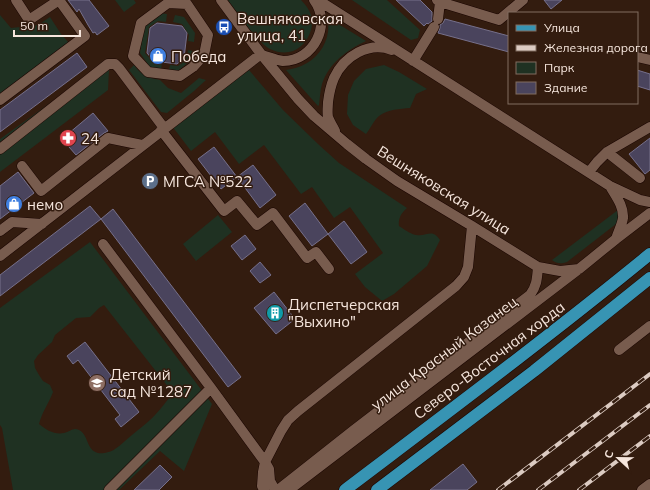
<svg xmlns="http://www.w3.org/2000/svg" width="650" height="490" viewBox="0 0 650 490" font-family="Mulish,sans-serif">
<rect width="100%" height="100%" fill="#331c0f"/>
<path fill="#1f3122" fill-rule="evenodd" d="M 115,0 L 134,0 L 136,3 L 124,12 Z
M 228,0 L 301,0 C 305,4 309,9 311,15 C 313,20 312,26 311,30 C 305,49 289,58 270,49 C 258,43 237,12 228,0 Z
M 352,0 L 387,0 L 420,30 L 418,38 L 411,40 Z
M 158,13 L 167,14 L 166,22 L 158,21 L 149,27 L 145,53 L 152,61 L 162,64 L 161,69 L 150,67 L 140,53 L 144,25 Z
M 0,15 L 11,28 L 38,25 L 50,17 L 61,34 L 69,43 L 0,95 Z
M 175,15 L 184,17 L 195,33 L 194,42 L 188,41 L 189,35 L 182,24 L 173,22 Z
M 327,17 L 366,41 C 347,50 329,63 322,84 C 320,91 320,98 319,105 L 318,106 L 286,70 C 293,69 300,67 307,63 C 323,54 332,34 327,17 Z
M 188,50 L 193,51 L 191,60 L 178,71 L 169,70 L 170,65 L 178,66 L 186,60 Z
M 102,62 L 109,70 L 108,90 L 0,172 L 0,139 L 89,75 Z
M 134,65 L 138,70 L 146,77 L 160,80 L 168,88 L 181,93 L 199,78 L 206,80 L 194,91 L 167,113 L 161,112 L 129,70 Z
M 384,65 L 399,72 L 427,89 L 416,94 L 410,108 C 400,109 388,109 379,116 C 374,120 370,129 366,134 L 353,125 L 347,114 L 348,95 L 354,81 L 366,69 Z
M 249,70 L 283,110 L 318,144 L 339,163 L 407,208 C 401,213 398,219 399,226 C 404,229 410,234 416,235 C 427,237 432,228 440,240 L 427,266 L 394,294 L 382,301 L 365,287 L 355,274 L 383,253 L 350,207 L 334,218 L 312,187 L 301,194 L 264,145 L 239,164 L 215,132 L 191,151 L 172,126 Z
M 618,210 L 618,220 L 616,224 L 567,262 C 561,264 557,264 552,260 Z
M 218,215 L 232,232 L 196,261 L 183,244 Z
M 90,242 L 212,404 L 184,471 L 160,451 L 119,490 L 13,490 L 2,428 L 0,425 L 0,308 ZM 104,305 L 173,393 C 167,400 162,408 155,415 C 149,422 140,428 132,435 C 127,439 121,445 115,449 C 111,452 103,454 98,453 C 86,450 89,435 79,430 C 73,427 70,432 64,433 C 55,435 46,430 39,424 C 42,412 49,403 53,392 L 50,385 L 43,381 L 39,375 L 35,368 L 34,361 L 38,355 L 52,342 L 55,335 L 76,318 L 90,317 L 99,308 Z"/>
<path fill="#4a445d" stroke="#76708b" d="M 68,0 L 89,0 L 109,26 L 97,35 L 95,32 L 93,33 L 88,25 L 79,9 L 77,12 Z
M 396,0 L 420,0 L 432,12 L 432,21 L 428,24 L 427,23 L 424,26 Z
M 544,0 L 562,0 L 551,9 Z
M 445,19 L 509,36 L 509,52 L 438,33 L 440,28 L 440,25 L 443,23 Z
M 157,23 L 182,26 L 187,33 L 184,58 L 177,64 L 154,61 L 147,53 L 150,28 Z
M 77,53 L 87,67 L 0,132 L 0,110 Z
M 637,70 L 650,74 L 650,90 L 637,86 Z
M 93,113 L 108,131 L 104,133 L 76,155 L 62,139 Z
M 650,138 L 650,170 L 645,174 L 629,154 Z
M 214,147 L 237,177 L 221,189 L 198,159 Z
M 253,165 L 276,195 L 260,208 L 237,177 Z
M 18,172 L 34,193 L 0,219 L 0,186 Z
M 305,203 L 328,234 L 312,246 L 289,216 Z
M 90,206 L 101,219 L 0,296 L 0,275 Z
M 113,209 L 241,377 L 228,387 L 101,219 Z
M 344,221 L 367,252 L 351,264 L 328,234 Z
M 245,235 L 256,249 L 242,260 L 231,246 Z
M 260,262 L 271,275 L 260,283 L 250,271 Z
M 274,292 L 295,319 L 276,334 L 254,308 Z
M 85,342 L 139,412 L 121,427 L 115,419 L 120,415 L 78,360 L 73,364 L 67,356 Z
M 463,464 L 477,482 L 467,490 L 430,490 Z
M 160,465 L 172,477 L 159,490 L 134,490 Z"/>
<g fill="none" stroke-linecap="round" stroke-linejoin="round">
<g stroke="#1a0500" stroke-width="11">
<path id="minor" d="M 221,0 L 261,54 L 298,99 L 314,116 L 347,144 L 366,159 L 397,181 L 472,226 L 538,267 L 560,271 L 579,269
M 318,0 L 610,186 L 640,200 L 650,202
M 437,0 L 440,2 L 499,20 L 523,0
M 168,3 L 187,4 L 208,35 L 204,55 L 193,67 L 180,76 L 148,72 L 133,56 L 141,23 Z
M 438,19 L 440,2
M 262,55 C 269,57 276,60 283,61 C 314,61 332,24 314,0
M 637,57 L 650,60
M 413,61 L 434,27
M 0,100 L 85,36 L 59,0 L 29,20 L 16,0
M 161,130 L 224,211 L 237,201 L 257,225 L 273,213 L 307,258 L 316,252 L 329,269
M 335,131 C 333,127 330,122 328,117 C 327,112 328,106 328,102 C 329,94 331,85 334,78 C 344,56 369,41 392,50
M 0,149 L 108,64 L 115,64 L 119,68 L 164,128
M 607,152 L 640,178
M 22,166 L 41,191 L 108,138 L 142,145
M 589,172 L 597,162 L 607,152 L 650,127
M 610,186 C 615,195 624,206 623,218 C 622,225 618,232 616,239
M 0,231 L 12,222 L 42,224
M 103,244 L 211,388 L 265,462 L 269,469 L 270,481 L 275,490
M 0,256 L 261,54
M 619,350 L 650,326
M 109,490 L 211,388
M 264,490 L 262,486 L 263,472 L 265,462 L 281,431 L 288,420 L 298,411 L 456,286 L 464,277 L 468,267 L 472,226
M 278,490 L 354,430 L 530,295 C 537,286 537,278 538,267
M 289,490 L 579,269 L 616,239 L 650,213
M 642,490 L 650,484"/>
</g>
<g stroke="#1a0500" stroke-width="13">
<path id="major" d="M 345,490 C 448,412 551,335 650,254
M 377,490 L 534,371 L 650,278"/>
</g>
<use href="#minor" stroke="#785c4e" stroke-width="10"/>
<use href="#major" stroke="#3794b3" stroke-width="12"/>
<g stroke="#dccbc2" stroke-width="4">
<path id="rail" d="M 498,490 L 650,374
M 538,490 L 650,405
M 579,490 L 650,436"/>
</g>
<use href="#rail" stroke="#331c0f" stroke-width="2.5" stroke-dasharray="8" stroke-linecap="butt"/>
</g>
<defs>
<g id="bus-disc" transform="scale(0.9)"><circle r="9.5" fill="#1a4fb4" stroke="#331c0f"/><path d="M-5-6H5V4H4V6H2V4H-2V6H-4V4H-5ZM-3.5-4V0h7V-4ZM-3.5 1.2v1.5H-2V1.2ZM2 1.2v1.5H3.5V1.2Z" fill="#fff"/></g>
<g id="shop-disc" transform="scale(0.9)"><circle r="9.5" fill="#3f7fe0" stroke="#331c0f"/><path d="M-5-2.5h2.3a2.7 3.5 0 0 1 5.4 0H5L5.5 6h-11ZM-1.5-2.5h3a1.5 2.3 0 0 0-3 0Z" fill="#fff"/></g>
<g id="pharmacy-disc" transform="scale(0.9)"><circle r="9.5" fill="#e0444e" stroke="#331c0f"/><path d="M-2-6h4v4h4v4h-4v4h-4v-4h-4v-4h4Z" fill="#fff"/></g>
<g id="parking-disc" transform="scale(0.9)"><circle r="9.5" fill="#5c6f8a" stroke="#331c0f"/><path d="M-3.5-5.5H1a3.5 3.5 0 0 1 0 7H-1V5.5H-3.5ZM-1-3.4V-.6H.8a1.4 1.4 0 0 0 0-2.8Z" fill="#fff"/></g>
<g id="building-disc" transform="scale(0.9)"><circle r="9.5" fill="#0f9aa8" stroke="#331c0f"/><path d="M-4-6H4V6H1V3H-1V6H-4ZM-2.5-4.3h1.7v1.8h-1.7ZM.8-4.3h1.7v1.8H.8ZM-2.5-1h1.7V.8h-1.7ZM.8-1h1.7V.8H.8Z" fill="#fff"/></g>
<g id="school-disc" transform="scale(0.9)"><circle r="9.5" fill="#8d6e63" stroke="#331c0f"/><path d="M0-5L7-2L0 1L-7-2ZM-4 1L0 2.5L4 1V4Q0 6-4 4Z" fill="#fff"/></g>
</defs>
<g fill-rule="evenodd">
<use href="#bus-disc" x="224" y="27"/>
<use href="#shop-disc" x="158" y="56"/>
<use href="#pharmacy-disc" x="68" y="138"/>
<use href="#parking-disc" x="150" y="181"/>
<use href="#shop-disc" x="14" y="204"/>
<use href="#building-disc" x="275" y="313"/>
<use href="#school-disc" x="97" y="383"/>
</g>
<g text-anchor="middle" dominant-baseline="central" stroke-width="3" stroke-linejoin="round" paint-order="stroke">
<g font-size="15" fill="#f6e6dd" stroke="#331c0f" text-anchor="start">
<text x="237" y="18">Вешняковская<tspan x="237" dy="17">улица, 41</tspan></text>
<text x="171" y="56">Победа</text>
<text x="81" y="138">24</text>
<text x="163" y="181">МГСА №522</text>
<text x="27" y="204">немо</text>
<text x="288" y="304">Диспетчерская<tspan x="288" dy="17">"Выхино"</tspan></text>
<text x="110" y="374">Детский<tspan x="110" dy="17">сад №1287</tspan></text>
</g>
<g font-size="15" fill="#f6e6dd" stroke="#331c0f">
<text transform="translate(444 190) rotate(32)">Вешняковская улица</text>
<text transform="translate(444 353) rotate(-37)">улица Красный Казанец</text>
<text transform="translate(489 360) rotate(-37)">Северо-Восточная хорда</text>
</g>
</g>
<rect x="508" y="12" width="130" height="92" fill="#331c0f" stroke="#816d61"/>
<rect x="516" y="25" width="20" height="6" fill="#3794b3" stroke="#816d61"/>
<text x="544" y="32" font-size="12" fill="#f6e6dd">Улица</text>
<rect x="516" y="45" width="20" height="6" fill="#dccbc2" stroke="#816d61"/>
<text x="544" y="52" font-size="12" fill="#f6e6dd">Железная дорога</text>
<rect x="516" y="62" width="20" height="12" fill="#1f3122" stroke="#816d61"/>
<text x="544" y="72" font-size="12" fill="#f6e6dd">Парк</text>
<rect x="516" y="82" width="20" height="12" fill="#4a445d" stroke="#816d61"/>
<text x="544" y="92" font-size="12" fill="#f6e6dd">Здание</text>
<g transform="translate(618 458) rotate(292)" stroke="#331c0f" stroke-width="3" paint-order="stroke">
<path d="M0-3L7 15L0 10L-7 15Z" fill="#f6e6dd"/>
<text y="-6" font-size="11" font-weight="bold" text-anchor="middle" fill="#f6e6dd">С</text>
</g>
<path d="M14 30v6h66v-6" fill="none" stroke="#f6e6dd" stroke-width="2"/>
<text x="20" y="30" font-size="12" fill="#f6e6dd" stroke="#331c0f" stroke-width="3" paint-order="stroke">50 m</text>
</svg>
